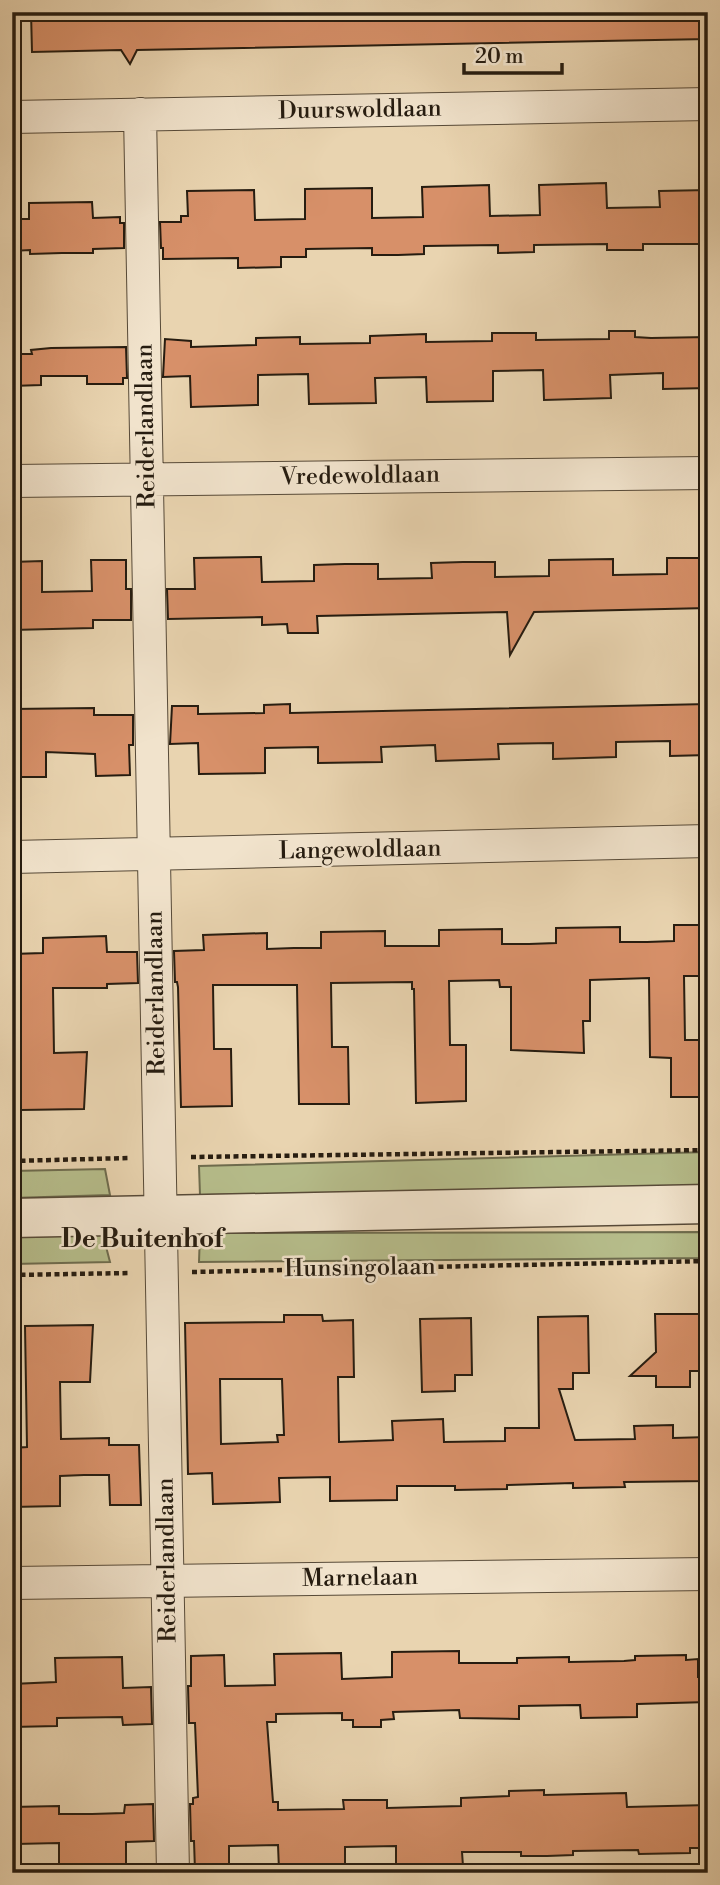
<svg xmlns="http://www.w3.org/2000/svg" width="720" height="1885" viewBox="0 0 720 1885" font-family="'Libre Bodoni',serif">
<rect width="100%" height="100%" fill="#e9d4b0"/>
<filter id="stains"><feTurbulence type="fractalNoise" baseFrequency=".00286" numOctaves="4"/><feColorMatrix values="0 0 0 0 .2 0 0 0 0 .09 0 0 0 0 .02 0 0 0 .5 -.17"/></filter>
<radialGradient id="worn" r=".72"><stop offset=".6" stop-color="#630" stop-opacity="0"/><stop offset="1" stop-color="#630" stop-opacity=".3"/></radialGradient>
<path fill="#b6bd8b" stroke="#6e6c4e" stroke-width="2" d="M 708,1152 L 708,1187 L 200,1195 L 199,1166 Z
M 105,1169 L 110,1195 L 12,1198 L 12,1171 Z
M 708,1232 L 708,1258 L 199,1262 L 200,1233 Z
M 103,1235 L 110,1262 L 12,1264 L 12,1237 Z"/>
<path fill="#d79069" stroke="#261c10" stroke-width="2" fill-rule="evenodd" d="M 31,12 L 708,12 L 708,39 L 137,50 L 130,64 L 121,50 L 32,52 Z
M 606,183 L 607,208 L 660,207 L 659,191 L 708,190 L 708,244 L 643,244 L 643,250 L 607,250 L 607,244 L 534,245 L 534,252 L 498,253 L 498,245 L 424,246 L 424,254 L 398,255 L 372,255 L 372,248 L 306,249 L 306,257 L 281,257 L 281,267 L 238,268 L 238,258 L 163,259 L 163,248 L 161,248 L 160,222 L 181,222 L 181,216 L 188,216 L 187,191 L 254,190 L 255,220 L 305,219 L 305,189 L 372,188 L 372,218 L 423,217 L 422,187 L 489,185 L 490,216 L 540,215 L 539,185 Z
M 92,202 L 93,218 L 120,217 L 120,223 L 124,223 L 124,248 L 93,249 L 93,253 L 62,253 L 30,254 L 30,250 L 12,251 L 12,219 L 29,219 L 29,203 Z
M 609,331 L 635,331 L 635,337 L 651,338 L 708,337 L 708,388 L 663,389 L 663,373 L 610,375 L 611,398 L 544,400 L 543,370 L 493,371 L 493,401 L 427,402 L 426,377 L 375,378 L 376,403 L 309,404 L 308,374 L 258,375 L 258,405 L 191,407 L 190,376 L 163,377 L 165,339 L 191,341 L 191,347 L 256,345 L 256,338 L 300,337 L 300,344 L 370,343 L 370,336 L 426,334 L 426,342 L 492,341 L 492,333 L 536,333 L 536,340 L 609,339 Z
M 126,347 L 127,378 L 123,378 L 123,384 L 87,384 L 87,376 L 41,376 L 41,385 L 12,386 L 12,354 L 32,354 L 31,350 L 51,348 Z
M 261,557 L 262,582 L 314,581 L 314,565 L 345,564 L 378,564 L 378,579 L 432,578 L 431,563 L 463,562 L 495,562 L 495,577 L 549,576 L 549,560 L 613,559 L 613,575 L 667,574 L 667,558 L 708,558 L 708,608 L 534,612 L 510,655 L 507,612 L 317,616 L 318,633 L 288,633 L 287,624 L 262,625 L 262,617 L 168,619 L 167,589 L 195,589 L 194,558 Z
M 91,560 L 126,560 L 126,589 L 131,589 L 131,620 L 93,620 L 93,628 L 12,630 L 12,562 L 42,561 L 42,592 L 92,591 Z
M 290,704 L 290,713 L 708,704 L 708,755 L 670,756 L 670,741 L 616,742 L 616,757 L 553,759 L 553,743 L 498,744 L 499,759 L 436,761 L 435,745 L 381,747 L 382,762 L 318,763 L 318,747 L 265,748 L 265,773 L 199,774 L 198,743 L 170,744 L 172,706 L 198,706 L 198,714 L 264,713 L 264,705 Z
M 94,708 L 94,715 L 133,715 L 133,745 L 129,745 L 130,775 L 96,776 L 95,754 L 46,752 L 46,777 L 12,777 L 12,709 Z
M 674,925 L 708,925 L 708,976 L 684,976 L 685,1040 L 701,1040 L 702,1097 L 671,1097 L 671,1058 L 650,1057 L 649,978 L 590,980 L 590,1021 L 583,1021 L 584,1053 L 511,1050 L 511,987 L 500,987 L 499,980 L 449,981 L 450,1045 L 466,1045 L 466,1101 L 416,1103 L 414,989 L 412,989 L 412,982 L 331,983 L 332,1047 L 348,1047 L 349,1104 L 299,1104 L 297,985 L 213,985 L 214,1049 L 231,1049 L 232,1106 L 181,1107 L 178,987 L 177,982 L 175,982 L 174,951 L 204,950 L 203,935 L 267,933 L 267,949 L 294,948 L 321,948 L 321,932 L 385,931 L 385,946 L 439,946 L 439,930 L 502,929 L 502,944 L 529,944 L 556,943 L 556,928 L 620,927 L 620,942 L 647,942 L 674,941 Z
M 106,936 L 107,952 L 137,952 L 138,983 L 107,984 L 107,988 L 53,988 L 54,1053 L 87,1052 L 84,1109 L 21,1110 L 18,990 L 12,990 L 12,954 L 43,953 L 43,938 Z
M 655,1314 L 706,1314 L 707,1371 L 690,1371 L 690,1387 L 656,1387 L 656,1376 L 630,1376 L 656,1352 Z
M 284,1315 L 322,1315 L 323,1321 L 353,1320 L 354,1377 L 338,1377 L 339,1442 L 393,1440 L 392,1421 L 443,1419 L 444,1442 L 505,1441 L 505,1428 L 539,1428 L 538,1317 L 588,1316 L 589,1373 L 573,1373 L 573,1389 L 559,1389 L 575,1440 L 635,1439 L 634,1426 L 673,1425 L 673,1438 L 708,1437 L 708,1481 L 624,1482 L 625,1487 L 573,1488 L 573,1483 L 507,1485 L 507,1489 L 455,1490 L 455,1486 L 397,1486 L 397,1500 L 330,1501 L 330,1477 L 279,1478 L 280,1502 L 213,1504 L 212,1473 L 188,1474 L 185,1323 L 284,1322 ZM 220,1379 L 282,1379 L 284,1435 L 277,1435 L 278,1442 L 221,1444 Z
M 471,1318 L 472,1375 L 455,1375 L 455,1391 L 422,1392 L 420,1319 Z
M 93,1325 L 90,1382 L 60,1382 L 61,1439 L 109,1438 L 109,1445 L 139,1445 L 141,1505 L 110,1505 L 109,1475 L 84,1475 L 60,1476 L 60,1506 L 12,1507 L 12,1448 L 27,1447 L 25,1326 Z
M 459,1651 L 459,1663 L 517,1663 L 517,1658 L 569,1657 L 569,1662 L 624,1661 L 635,1660 L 635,1656 L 686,1655 L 686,1660 L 698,1659 L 698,1677 L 708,1677 L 708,1702 L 637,1704 L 637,1717 L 581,1718 L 580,1705 L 519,1706 L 519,1719 L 460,1718 L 459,1710 L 393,1712 L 394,1719 L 381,1720 L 381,1727 L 353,1727 L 353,1720 L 342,1720 L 342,1713 L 276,1714 L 276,1722 L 267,1722 L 273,1802 L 278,1802 L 278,1810 L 344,1809 L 343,1800 L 387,1800 L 387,1808 L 461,1806 L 461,1798 L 509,1796 L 509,1791 L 544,1790 L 544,1795 L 626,1793 L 627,1807 L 708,1805 L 708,1831 L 701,1831 L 701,1848 L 690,1848 L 690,1853 L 639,1854 L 638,1850 L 573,1851 L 573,1855 L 547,1856 L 521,1856 L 521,1852 L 462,1852 L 463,1866 L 396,1867 L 396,1846 L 345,1847 L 345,1868 L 279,1870 L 278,1845 L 229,1846 L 229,1871 L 195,1871 L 194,1841 L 191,1841 L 190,1804 L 193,1804 L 193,1798 L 198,1797 L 195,1723 L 189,1723 L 188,1686 L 191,1686 L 191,1656 L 224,1655 L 225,1686 L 275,1685 L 274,1654 L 341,1653 L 342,1679 L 392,1677 L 392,1652 Z
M 122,1657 L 123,1688 L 151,1687 L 152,1724 L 123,1725 L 122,1717 L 57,1718 L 57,1726 L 12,1727 L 12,1684 L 56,1682 L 55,1658 Z
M 153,1804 L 154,1841 L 126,1842 L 126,1872 L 59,1873 L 59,1843 L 16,1844 L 16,1838 L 12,1838 L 12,1807 L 59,1806 L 59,1814 L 92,1814 L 124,1813 L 125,1805 Z"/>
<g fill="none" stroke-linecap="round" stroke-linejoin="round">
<g stroke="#574a38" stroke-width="34">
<path id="minor" d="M 140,114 L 173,1873
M 12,117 L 708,104
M 12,481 L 708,473
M 12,857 L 708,841
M 12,1583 L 708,1574"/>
</g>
<g stroke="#574a38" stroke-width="41">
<path id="tertiary" d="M 12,1218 L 708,1204"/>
</g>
<path stroke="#261c10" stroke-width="4.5" stroke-dasharray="5 3.5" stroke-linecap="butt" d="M 191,1157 L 708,1150
M 12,1161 L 129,1158
M 192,1272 L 708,1261
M 12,1275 L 130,1273"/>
<use href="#minor" stroke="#f1e3cc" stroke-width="32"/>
<use href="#tertiary" stroke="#f1e3cc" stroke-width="38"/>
</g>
<g text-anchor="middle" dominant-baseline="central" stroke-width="5" stroke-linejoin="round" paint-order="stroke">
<g font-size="24" fill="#261c10" stroke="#f1e3cc">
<text transform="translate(360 110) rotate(-1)">Duurswoldlaan</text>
<text transform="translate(146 426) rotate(-91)">Reiderlandlaan</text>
<text transform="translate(360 476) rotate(-1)">Vredewoldlaan</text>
<text transform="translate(360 850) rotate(-1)">Langewoldlaan</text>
<text transform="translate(156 993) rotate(-91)">Reiderlandlaan</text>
<text transform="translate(360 1268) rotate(-1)">Hunsingolaan</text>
<text transform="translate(167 1560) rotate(-91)">Reiderlandlaan</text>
<text transform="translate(360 1578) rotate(-1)">Marnelaan</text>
</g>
<g font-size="26" font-weight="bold" fill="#261c10" stroke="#f1e3cc">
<text x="142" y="1239">De Buitenhof</text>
</g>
</g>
<rect width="720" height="1885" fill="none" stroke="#e9d4b0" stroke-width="42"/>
<rect x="14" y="14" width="692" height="1857" fill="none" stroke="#261c10" stroke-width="3.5"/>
<rect x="21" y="21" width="678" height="1843" fill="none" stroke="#261c10" stroke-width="2"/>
<path d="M464 63v10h98v-10" fill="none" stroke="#261c10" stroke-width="3.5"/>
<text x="475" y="63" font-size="21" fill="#261c10" stroke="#f1e3cc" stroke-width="5" paint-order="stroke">20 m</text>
<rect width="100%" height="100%" filter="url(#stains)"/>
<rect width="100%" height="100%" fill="url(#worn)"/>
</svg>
